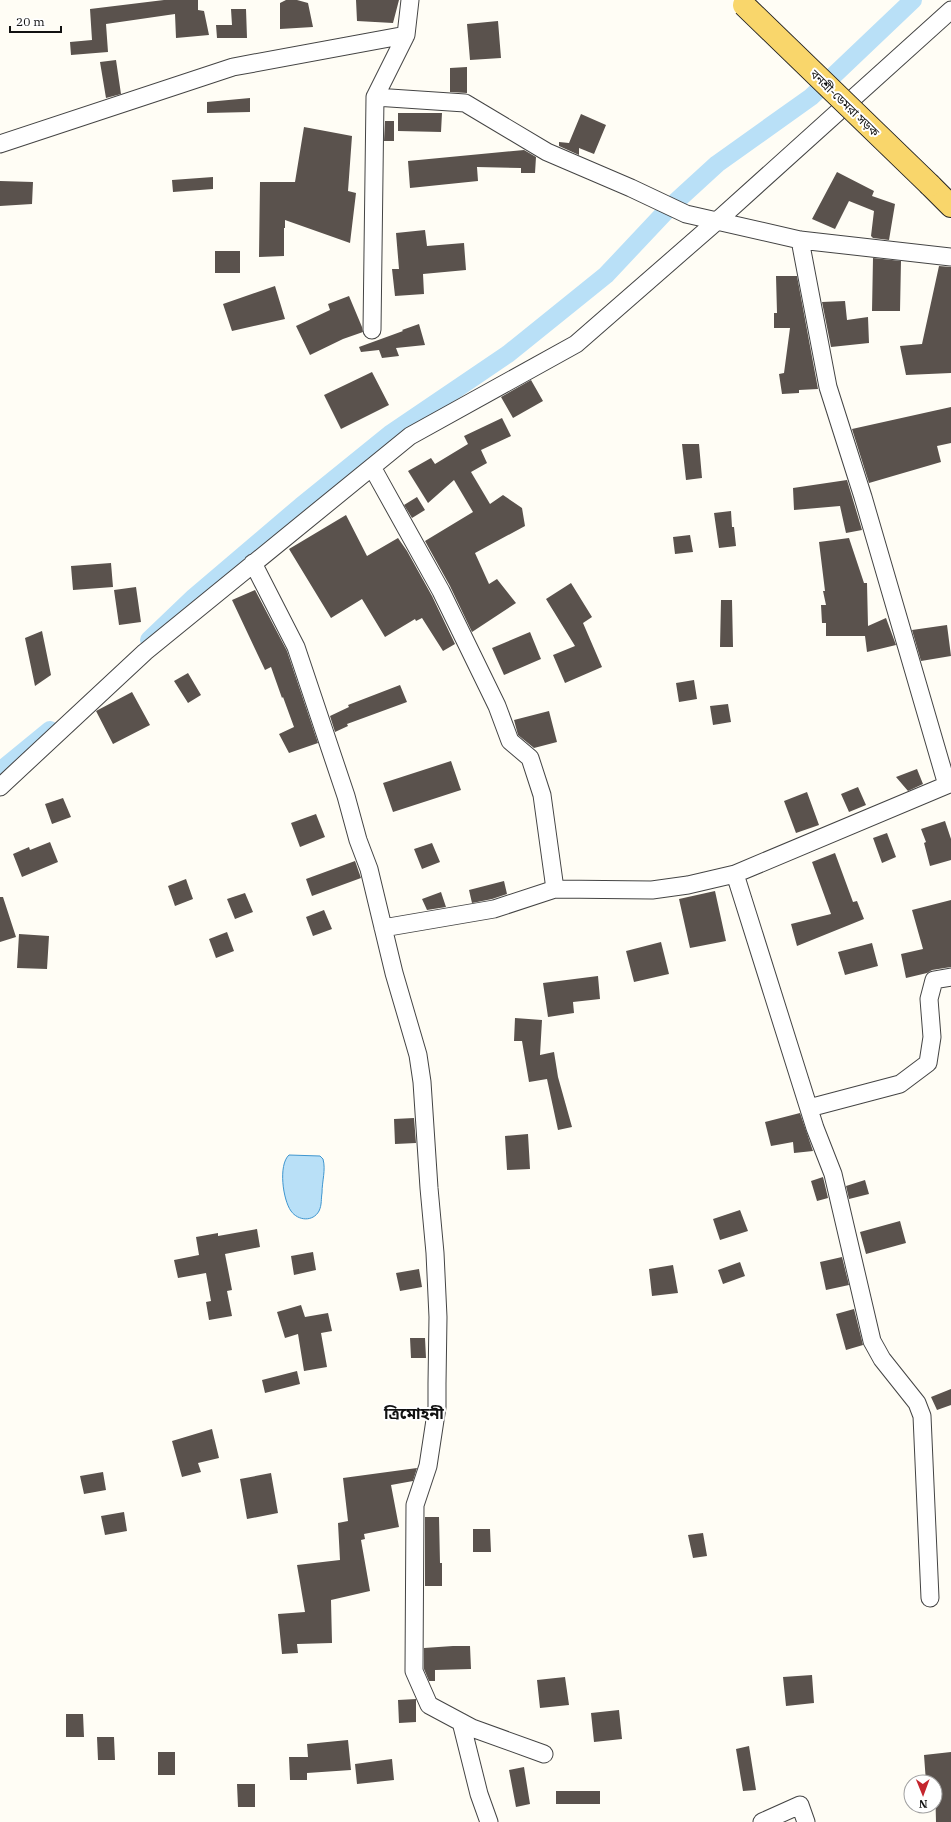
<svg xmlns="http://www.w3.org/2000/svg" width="951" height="1822" viewBox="0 0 951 1822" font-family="'IBM Plex Serif','Noto Sans Bengali',serif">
<rect width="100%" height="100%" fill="#fffdf5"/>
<path fill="#b9e0f7" stroke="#3f96cf" d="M 289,1155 L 320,1156 L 323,1159 C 326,1170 322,1181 322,1193 C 321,1198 322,1205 319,1211 C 313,1222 298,1221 291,1211 C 283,1200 278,1165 289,1155 Z"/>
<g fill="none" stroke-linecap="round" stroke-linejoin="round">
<path stroke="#b9e0f7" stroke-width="18" d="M 149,640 L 194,597 L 301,506 L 390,434 L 508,354 L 606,275 L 670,207 L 717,164 L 811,97 L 913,0
M 0,771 L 50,730"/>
</g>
<path fill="#5a524d" d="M 164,0 L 198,0 L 198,10 L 204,11 L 209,35 L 176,38 L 175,14 L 106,24 L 108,52 L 71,55 L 70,42 L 92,40 L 90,9 Z
M 286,0 L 297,0 L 308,3 L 313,27 L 280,29 L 280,3 Z
M 356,0 L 399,0 L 393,23 L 357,21 Z
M 231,9 L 246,9 L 247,38 L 217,38 L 216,25 L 232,25 Z
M 498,21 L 501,58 L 470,60 L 467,24 Z
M 116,60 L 121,94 L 106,98 L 100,62 Z
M 467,67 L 467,93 L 450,92 L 450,68 Z
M 250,98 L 250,112 L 207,113 L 207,102 Z
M 398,113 L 442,113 L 441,132 L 398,131 Z
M 581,114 L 606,125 L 594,154 L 579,148 L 579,155 L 559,146 L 559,142 L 569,143 Z
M 385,121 L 394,121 L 394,141 L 384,141 Z
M 304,127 L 352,136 L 348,191 L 356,193 L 350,243 L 285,220 L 285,228 L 284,228 L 284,256 L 259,257 L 260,182 L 295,182 Z
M 524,150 L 536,157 L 535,173 L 521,173 L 521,168 L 477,167 L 478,181 L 410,188 L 408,161 Z
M 837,172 L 874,191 L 872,196 L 895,204 L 889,240 L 873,238 L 871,236 L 874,211 L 849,201 L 835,229 L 812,219 Z
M 213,177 L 213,189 L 173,192 L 172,180 Z
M 0,181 L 33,182 L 32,204 L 0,206 Z
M 425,230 L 427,246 L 464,243 L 466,270 L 423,274 L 424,294 L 395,296 L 392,269 L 399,269 L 396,233 Z
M 215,251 L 240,251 L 240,273 L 215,273 Z
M 873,258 L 901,261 L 900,311 L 872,311 Z
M 939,266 L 951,267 L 951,373 L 906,375 L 900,346 L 922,344 Z
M 776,276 L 797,276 L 818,389 L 799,390 L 799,393 L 782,394 L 779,374 L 784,373 L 790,328 L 774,328 L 774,313 L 777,313 Z
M 275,286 L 285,319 L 232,331 L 223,304 Z
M 349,296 L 362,327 L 363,332 L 343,339 L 310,355 L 296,326 L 330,310 L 328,304 Z
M 845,301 L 847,320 L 868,317 L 869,343 L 831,347 L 822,302 Z
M 419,324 L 425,345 L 396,348 L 399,356 L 382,358 L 379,350 L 361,352 L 359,347 L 403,331 L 402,330 Z
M 372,372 L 389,405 L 341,429 L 324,395 Z
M 531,380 L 543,401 L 513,418 L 501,397 Z
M 951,407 L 951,443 L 937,446 L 941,462 L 869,483 L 852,429 Z
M 502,418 L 511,436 L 481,450 L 487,463 L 471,472 L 490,504 L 503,495 L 522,508 L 525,526 L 475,553 L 489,584 L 497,579 L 516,603 L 472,632 L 450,586 L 425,541 L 473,512 L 454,480 L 428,503 L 408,471 L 431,458 L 435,464 L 468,444 L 464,436 Z
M 682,444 L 699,444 L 702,478 L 686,480 Z
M 847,480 L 862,530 L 846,533 L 840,506 L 794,510 L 793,488 Z
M 417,497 L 425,510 L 412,518 L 404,505 Z
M 731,511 L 732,527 L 734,527 L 736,546 L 719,548 L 714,513 Z
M 346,515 L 367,556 L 398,538 L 407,551 L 432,596 L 455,644 L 443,651 L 422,618 L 416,621 L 415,619 L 385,637 L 362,599 L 331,618 L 289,549 Z
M 690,535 L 693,552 L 675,554 L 673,537 Z
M 849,538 L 864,583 L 867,583 L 868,626 L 886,618 L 896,645 L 867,652 L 865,636 L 826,636 L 826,623 L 822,623 L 821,605 L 826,605 L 823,591 L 825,591 L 819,542 Z
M 111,563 L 113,587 L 73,590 L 71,566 Z
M 571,583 L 592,617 L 583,623 L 602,667 L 565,683 L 553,655 L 575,646 L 546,599 Z
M 136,587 L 141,622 L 119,625 L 114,590 Z
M 255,590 L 287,651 L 318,743 L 289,753 L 279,734 L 294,727 L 283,697 L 282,698 L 271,667 L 265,670 L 232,600 Z
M 721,600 L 732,600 L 733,647 L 720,647 Z
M 947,625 L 951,656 L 921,661 L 912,630 Z
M 42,631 L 51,675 L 35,686 L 25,638 Z
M 530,632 L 541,659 L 504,675 L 492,648 Z
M 188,673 L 201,695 L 188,703 L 174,681 Z
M 694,680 L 697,699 L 679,702 L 676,683 Z
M 400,685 L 407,702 L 347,724 L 348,726 L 335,732 L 330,716 L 349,707 L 348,705 Z
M 132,692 L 150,725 L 113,744 L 96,711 Z
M 728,704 L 731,722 L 713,725 L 710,706 Z
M 549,711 L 557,742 L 534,748 L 518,735 L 514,720 Z
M 451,761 L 461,790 L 393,812 L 383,783 Z
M 917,769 L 923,784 L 908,791 L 896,777 Z
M 858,787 L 866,805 L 849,812 L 841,794 Z
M 807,792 L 819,825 L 796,833 L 784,801 Z
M 63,798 L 71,817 L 52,824 L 45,804 Z
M 316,814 L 325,837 L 300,847 L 291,823 Z
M 945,821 L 951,839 L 951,860 L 930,866 L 924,843 L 926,842 L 921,829 Z
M 887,833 L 896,857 L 882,863 L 873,838 Z
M 50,842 L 58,862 L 22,877 L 13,854 L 29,847 L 30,850 Z
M 432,843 L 440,862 L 422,869 L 414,849 Z
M 835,853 L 853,902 L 857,901 L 864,919 L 797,946 L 791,924 L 831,914 L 812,862 Z
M 355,861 L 361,878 L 312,896 L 306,879 Z
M 186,879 L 193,899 L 175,906 L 168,886 Z
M 504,881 L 507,894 L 492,899 L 472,903 L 469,890 Z
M 715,891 L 726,941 L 690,948 L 679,899 Z
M 441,892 L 446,907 L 427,910 L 422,899 Z
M 245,893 L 253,912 L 235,919 L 227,899 Z
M 0,897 L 3,897 L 16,937 L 0,942 Z
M 951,900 L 951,967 L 932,970 L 927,973 L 906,978 L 901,954 L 923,949 L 912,910 Z
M 324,910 L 332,929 L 313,936 L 306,917 Z
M 227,932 L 234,951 L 216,958 L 209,939 Z
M 19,934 L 49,936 L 47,969 L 17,968 Z
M 661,942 L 669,974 L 634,982 L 626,951 Z
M 872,943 L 878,966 L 845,975 L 838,952 Z
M 598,976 L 600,999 L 573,1002 L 574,1013 L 548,1017 L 543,983 Z
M 515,1018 L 542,1020 L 540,1055 L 554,1052 L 558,1077 L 572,1127 L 558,1130 L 547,1079 L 529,1082 L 522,1041 L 514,1041 Z
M 800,1113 L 813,1151 L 794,1153 L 793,1142 L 771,1146 L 765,1122 Z
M 414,1118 L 416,1143 L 395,1144 L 394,1119 Z
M 528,1134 L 530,1169 L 507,1170 L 505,1136 Z
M 823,1177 L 828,1198 L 817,1201 L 811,1181 Z
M 865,1180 L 869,1194 L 849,1199 L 846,1186 Z
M 740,1210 L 748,1231 L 720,1240 L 713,1219 Z
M 900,1221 L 906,1243 L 866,1254 L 860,1232 Z
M 257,1229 L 260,1247 L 225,1254 L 232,1290 L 227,1291 L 232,1316 L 209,1320 L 206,1302 L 211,1301 L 206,1273 L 178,1278 L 174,1260 L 199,1255 L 196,1237 L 218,1233 L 218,1236 Z
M 313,1252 L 316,1270 L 294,1275 L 291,1256 Z
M 842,1257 L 849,1285 L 826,1290 L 820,1262 Z
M 740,1262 L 745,1276 L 723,1284 L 718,1270 Z
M 673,1265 L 678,1293 L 652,1296 L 649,1269 Z
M 419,1269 L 422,1287 L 400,1291 L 396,1273 Z
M 301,1305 L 305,1317 L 328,1313 L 332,1331 L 321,1333 L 327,1367 L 304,1371 L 298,1334 L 285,1338 L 277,1312 Z
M 854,1309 L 863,1345 L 846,1350 L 836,1314 Z
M 410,1338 L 425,1338 L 426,1358 L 411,1358 Z
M 297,1371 L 300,1384 L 265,1393 L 262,1380 Z
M 951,1389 L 951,1405 L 937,1410 L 931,1397 Z
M 212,1429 L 219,1458 L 198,1463 L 201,1472 L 182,1477 L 172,1441 Z
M 417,1468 L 413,1481 L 391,1485 L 399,1527 L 364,1534 L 365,1539 L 361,1540 L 370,1591 L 331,1600 L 332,1643 L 297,1644 L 298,1653 L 282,1654 L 278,1614 L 305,1612 L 297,1565 L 340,1560 L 338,1523 L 348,1521 L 343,1478 Z
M 103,1472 L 106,1490 L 84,1494 L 80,1476 Z
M 271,1473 L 278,1513 L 247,1519 L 240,1479 Z
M 124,1512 L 127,1531 L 105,1535 L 101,1516 Z
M 425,1517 L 439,1517 L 440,1563 L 442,1563 L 442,1586 L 425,1586 Z
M 473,1529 L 490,1529 L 491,1552 L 473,1552 Z
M 703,1533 L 707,1556 L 693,1558 L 688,1535 Z
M 453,1646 L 470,1646 L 471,1669 L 435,1670 L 435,1681 L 429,1681 L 424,1669 L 424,1648 Z
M 812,1675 L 814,1703 L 786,1706 L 783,1677 Z
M 565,1677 L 569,1705 L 540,1708 L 537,1680 Z
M 416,1699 L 416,1722 L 399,1723 L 398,1700 Z
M 619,1710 L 622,1739 L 594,1742 L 591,1713 Z
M 66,1714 L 83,1714 L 84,1737 L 66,1737 Z
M 97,1737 L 114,1737 L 115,1760 L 98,1760 Z
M 348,1740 L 351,1770 L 307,1773 L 307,1780 L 290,1780 L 289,1757 L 308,1757 L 307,1744 Z
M 749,1746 L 756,1790 L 743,1791 L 736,1749 Z
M 158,1752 L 175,1752 L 175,1775 L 158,1775 Z
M 951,1752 L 951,1822 L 936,1822 L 935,1782 L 926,1782 L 924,1755 Z
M 392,1759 L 394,1780 L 357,1784 L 355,1764 Z
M 524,1767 L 530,1804 L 516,1807 L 509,1770 Z
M 237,1784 L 255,1784 L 255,1807 L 238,1807 Z
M 556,1791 L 600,1791 L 600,1804 L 556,1804 Z"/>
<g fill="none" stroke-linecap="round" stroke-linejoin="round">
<g stroke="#444" stroke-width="19">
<path id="minor" d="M 406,35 L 410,0
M 375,97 L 465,103 L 547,152 L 631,188 L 686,214 L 800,240 L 951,257
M 0,144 L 233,67 L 406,35 L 375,97 L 372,330
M 800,240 L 828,387 L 863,497 L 947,785 L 735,874 L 815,1128 L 833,1174 L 872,1341 L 882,1359 L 917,1403 L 922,1416 L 930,1598
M 372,467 L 441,591 L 497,706 L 510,741 L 530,758 L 542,795 L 555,889
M 253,563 L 296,647 L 346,796 L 358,840 L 369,869 L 394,973 L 418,1055 L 422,1082 L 429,1188 L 435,1253 L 438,1317 L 437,1383 L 437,1407 L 428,1466 L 415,1505 L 414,1671 L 429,1705 L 472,1728 L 544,1754
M 0,787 L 145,652 L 410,436 L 576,344 L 717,221 L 951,10
M 383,928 L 494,909 L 555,889 L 652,890 L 688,885 L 735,874
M 809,1108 L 900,1084 L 928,1063 L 932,1037 L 929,999 L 934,980 L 951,977
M 461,1722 L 479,1794 L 489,1822
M 762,1822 L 800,1805 L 806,1822"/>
</g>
<g stroke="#222" stroke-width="24">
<path id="primary" d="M 930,185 L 951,206"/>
</g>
<use href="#minor" stroke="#fff" stroke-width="17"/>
<use href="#primary" stroke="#f9d66b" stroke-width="22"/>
<g stroke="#222" stroke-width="24" stroke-linecap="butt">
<path id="primary-bridge" d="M 744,5 L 930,185"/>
</g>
<use href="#primary-bridge" stroke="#f9d66b" stroke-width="22"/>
</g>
<g text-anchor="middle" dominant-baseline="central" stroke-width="4" stroke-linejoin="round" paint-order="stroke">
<g font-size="12" fill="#111" stroke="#fff">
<text transform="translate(845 103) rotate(44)">বনশ্রী-ডেমরা সড়ক</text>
</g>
<g font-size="16" font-weight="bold" fill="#111" stroke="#fff">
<text x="414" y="1413">ত্রিমোহনী</text>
</g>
</g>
<g transform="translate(923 1794) rotate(179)"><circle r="19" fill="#ffffff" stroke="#a0a0a0"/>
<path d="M0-3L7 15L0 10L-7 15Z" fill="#c4262e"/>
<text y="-6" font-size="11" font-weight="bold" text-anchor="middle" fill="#111111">N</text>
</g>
<path d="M10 26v6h51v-6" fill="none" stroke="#111111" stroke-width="2"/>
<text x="16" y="26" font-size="12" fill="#111111" stroke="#ffffff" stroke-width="3" paint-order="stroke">20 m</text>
</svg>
